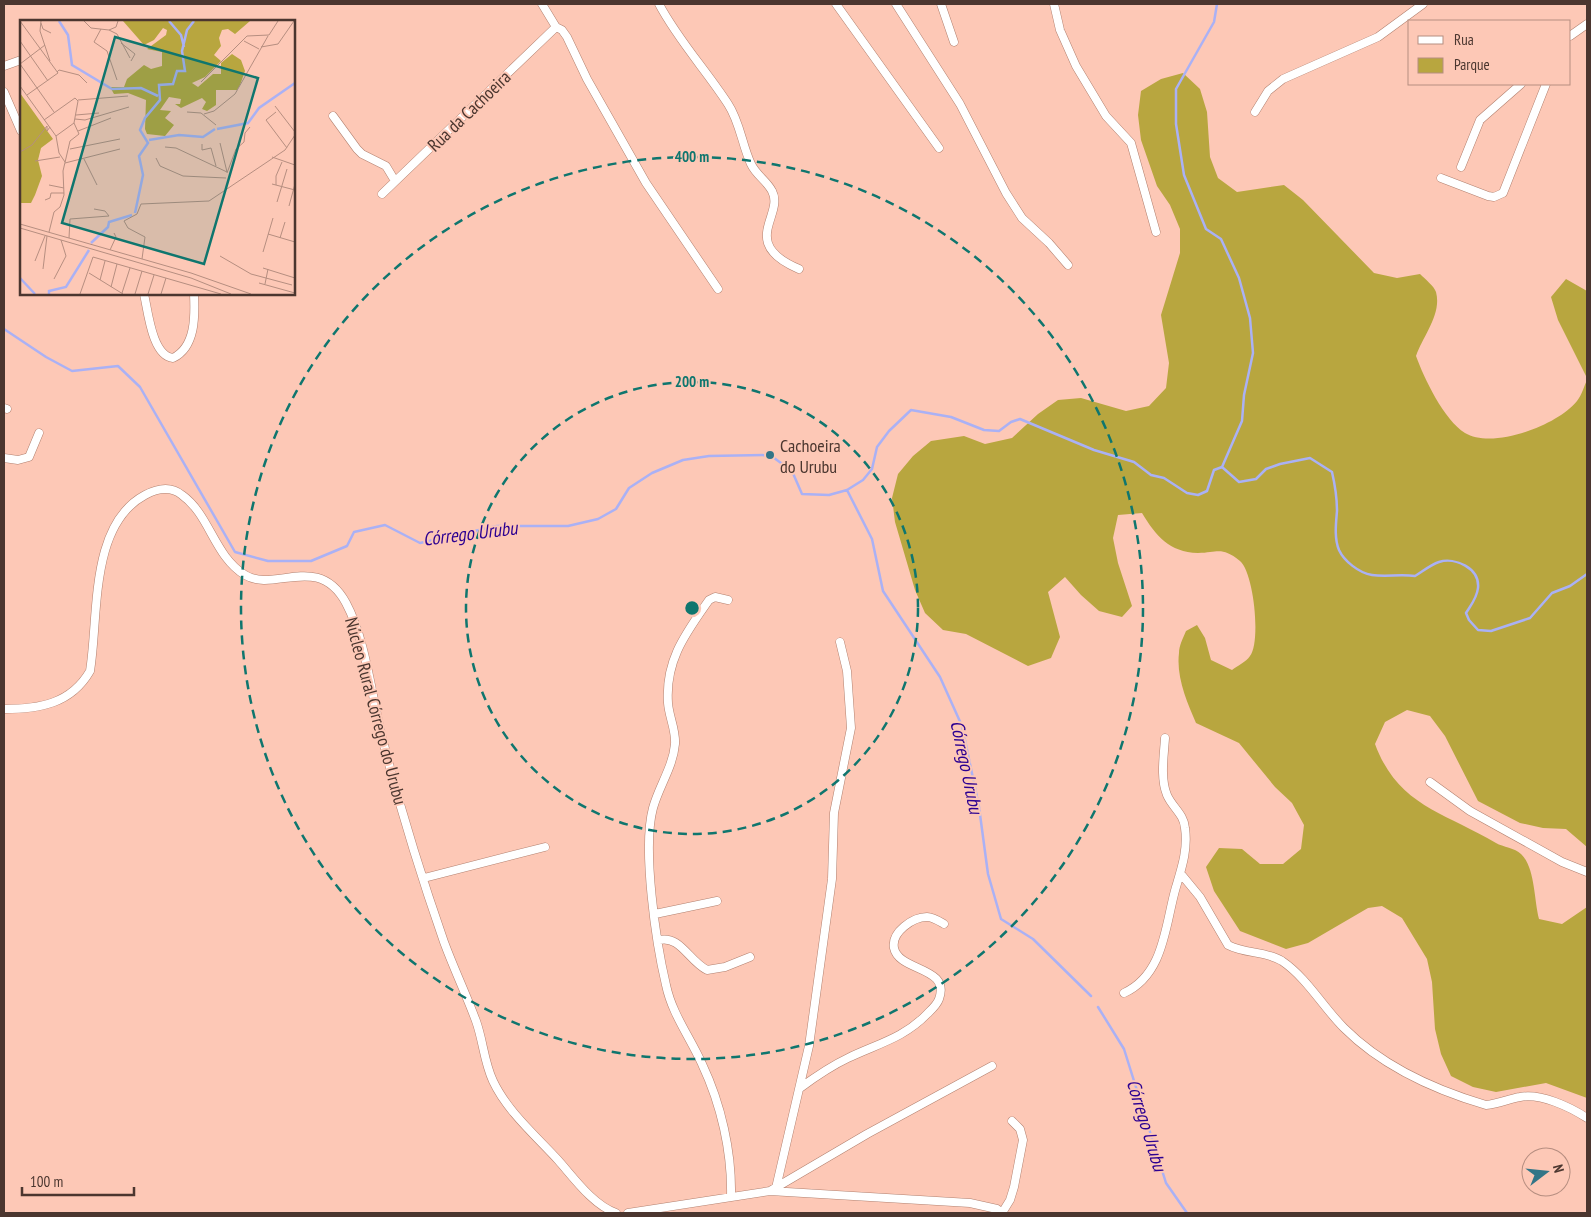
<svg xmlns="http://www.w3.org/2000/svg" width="1591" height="1217" viewBox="0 0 1591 1217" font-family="'PT Sans Narrow',sans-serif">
<rect width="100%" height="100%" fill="#fdc8b6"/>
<path fill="#b8a63f" d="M 1183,73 L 1200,89 L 1207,112 L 1210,157 L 1218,178 L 1237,192 L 1284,185 L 1303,200 L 1374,273 L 1397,278 L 1420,274 C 1425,279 1434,286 1436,292 C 1442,314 1423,336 1416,356 C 1424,378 1444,420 1465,433 C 1493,450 1558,425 1577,401 C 1582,395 1584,386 1587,380 L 1587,847 L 1566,829 L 1543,828 L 1520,823 L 1478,801 L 1445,736 L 1430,716 L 1407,710 L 1385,722 L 1375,744 C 1398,806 1444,812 1496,843 C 1503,847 1515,848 1521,854 C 1535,867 1534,900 1539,919 L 1562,924 L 1587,907 L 1587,1098 L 1546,1083 L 1496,1092 L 1473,1087 L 1451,1076 L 1441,1054 L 1435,1029 L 1432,982 L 1427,959 L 1402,918 L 1382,906 L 1368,908 L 1308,943 L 1286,949 L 1240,931 L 1214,891 L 1206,867 L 1219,848 L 1242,849 L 1260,864 L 1283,864 L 1301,849 L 1304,825 L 1292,803 L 1275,787 L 1239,743 L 1196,723 C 1187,702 1176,677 1179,653 C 1179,646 1183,638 1186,631 L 1197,625 L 1205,638 L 1211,660 L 1232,670 C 1237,666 1246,662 1250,656 C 1261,642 1254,573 1240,561 C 1221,546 1218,553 1198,553 C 1169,552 1156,536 1142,513 L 1118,515 L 1113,538 L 1118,563 L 1132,606 L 1122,617 L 1099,611 L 1081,595 L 1065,577 L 1048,592 L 1060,637 L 1051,658 L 1028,666 L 966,634 L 943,630 L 925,613 L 915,590 L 895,522 L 892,498 L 898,474 L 913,456 L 931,441 L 964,436 L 985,444 L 1012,438 L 1038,414 L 1058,400 L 1081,398 L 1126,411 L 1149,406 L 1166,388 L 1169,363 L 1161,315 L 1180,253 L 1180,229 L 1170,205 L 1157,186 L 1141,140 L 1138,115 L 1141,91 L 1161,79 Z
M 1566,279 L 1587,291 L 1587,378 L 1558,320 L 1551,297 Z"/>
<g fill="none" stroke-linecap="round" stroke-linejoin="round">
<path stroke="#aab1f5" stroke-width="2.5" d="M 1217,4 L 1214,22 L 1176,89 L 1176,124 L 1184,175 L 1206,229 L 1221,239 L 1239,278 L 1250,318 L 1253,353 L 1244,395 L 1242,421 L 1222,467
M 4,329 L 46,357 L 72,371 L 118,366 L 140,387 L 235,552 L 268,561 L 311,561 L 347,546 L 354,532 L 385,525 L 420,543 L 497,526 L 568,526 L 598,519 L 616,509 L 629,488 L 652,473 L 683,460 L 709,456 L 770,455 L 792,471 L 802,494 L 829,495 L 847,490 L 863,480 L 872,469 L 877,447 L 889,431 L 911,410 L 951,417 L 984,430 L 999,431 L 1011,422 L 1020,419 L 1094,450 L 1134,462 L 1151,475 L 1164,478 L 1187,493 L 1198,495 L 1207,491 L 1214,470 L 1222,467 L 1239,482 L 1256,479 L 1266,469 L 1280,464 L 1310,458 L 1332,472 C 1335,485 1337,497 1337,511 C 1336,523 1334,538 1339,550 C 1344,561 1359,573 1372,575 C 1386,577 1400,574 1415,576 C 1422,572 1430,565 1439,562 C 1455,557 1480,568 1478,588 C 1477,598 1471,605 1466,613 L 1469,620 L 1478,630 L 1491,631 L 1530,618 L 1552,593 L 1570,586 L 1587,574
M 847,490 L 872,539 L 883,591 L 940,677 L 962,726 L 979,807 L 988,874 L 1001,919 L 1033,939 L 1091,996
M 1098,1007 L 1124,1049 L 1166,1183 L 1187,1213"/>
<g stroke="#b2806f" stroke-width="9">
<path id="minor" d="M 542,4 L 556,27 L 562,30 L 567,37 L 587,79 L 646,183 L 718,289
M 659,4 C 678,40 706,70 728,104 C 740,122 742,145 751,164 C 756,175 767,181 772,191 C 785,215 738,243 799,269
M 836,4 L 939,148
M 896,4 L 960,104 L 1006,193 L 1022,218 L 1049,243 L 1068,265
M 941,4 L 954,42
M 1054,4 L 1060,30 L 1076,66 L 1106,116 L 1131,143 L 1156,232
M 1570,36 L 1587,24
M 4,66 L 21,60
M 4,92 L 21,131
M 1255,112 L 1268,91 L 1283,79 L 1378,37 L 1423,4
M 333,116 L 357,149 L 362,154 L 386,166 L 395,181
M 1461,167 L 1480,120 L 1521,84
M 1441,178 L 1488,196 L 1494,197 L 1503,193 L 1546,84
M 382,194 L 556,27
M 144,294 C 148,311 152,356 173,358 C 196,347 195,315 194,294
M 4,408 L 7,409
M 4,458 L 18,460 L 29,457 L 39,433
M 728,600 L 715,597 L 709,600 C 686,633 665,660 668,703 C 669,717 676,730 675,744 C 673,767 659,786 653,808 C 642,848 656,943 666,985 C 672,1014 690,1037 702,1064 C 721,1104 732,1152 731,1196
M 4,709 C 39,709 71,704 90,671 C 99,616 89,525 145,495 C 158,488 171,486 182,495 C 210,515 214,556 245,575 C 275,593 318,552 346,603 C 366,640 372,699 383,741 C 400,808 421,876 444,942 C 454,969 466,994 476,1021 C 483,1040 484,1062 493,1081 C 507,1111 536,1136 558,1160 C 574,1178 593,1205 616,1213
M 1430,782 L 1470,811 L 1562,862 L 1587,872
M 1181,874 L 1200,897 L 1228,945 C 1245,954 1266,951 1282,961 C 1307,978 1323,1007 1344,1028 C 1382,1066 1435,1090 1486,1105 C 1499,1104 1508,1099 1520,1097 C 1541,1093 1570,1107 1587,1118
M 424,878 L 545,847
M 655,914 L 717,901
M 659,940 C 680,935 689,961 707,970 L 725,967 L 750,957
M 1124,993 C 1165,974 1165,924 1176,887 C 1182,867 1188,849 1185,828 C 1184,814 1172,807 1167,795 C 1160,778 1164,755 1165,738
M 800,1088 C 815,1077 831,1066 848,1058 C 877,1044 904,1038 927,1014 C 931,1010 937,1005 939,999 C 951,966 899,972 894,948 C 891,932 913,917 927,917 C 933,917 939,921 944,924
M 776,1188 L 809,1046 L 832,879 L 834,813 L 851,728 L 847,671 L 840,642
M 770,1191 L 970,1203 L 997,1209 L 1003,1213
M 628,1213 L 770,1191 L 867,1134 L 992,1066
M 1002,1213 L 1010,1200 L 1014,1187 L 1023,1140 L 1020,1129 L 1012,1121"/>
</g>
<use href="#minor" stroke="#fff" stroke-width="8"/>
</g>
<g fill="none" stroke="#0f766e" stroke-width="2.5" stroke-dasharray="9 6">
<circle cx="692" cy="608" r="226"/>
<circle cx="692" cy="608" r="451"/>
</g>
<circle fill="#337587" stroke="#fdc8b6" stroke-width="2" cx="770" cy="455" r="5"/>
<g text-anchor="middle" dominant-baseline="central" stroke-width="4" stroke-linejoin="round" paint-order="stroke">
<g font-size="18" fill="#4b362f" stroke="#fdc8b6">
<text transform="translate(469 111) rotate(-44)">Rua da Cachoeira</text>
<text transform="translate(376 711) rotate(75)">Núcleo Rural Córrego do Urubu</text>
</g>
<g font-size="18" fill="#4b362f" stroke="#fdc8b6" text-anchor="start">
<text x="780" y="445">Cachoeira<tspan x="780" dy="21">do Urubu</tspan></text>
</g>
<g font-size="19" font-style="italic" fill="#2c0091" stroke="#fdc8b6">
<text transform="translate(470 533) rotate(-7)">Córrego Urubu</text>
<text transform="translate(967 767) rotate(78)">Córrego Urubu</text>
<text transform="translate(1147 1125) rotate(73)">Córrego Urubu</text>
</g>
</g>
<g transform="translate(20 20)">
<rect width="275" height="275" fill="#fdc8b6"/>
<path d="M 103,1 L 230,1 L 215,14 L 208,9 L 202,10 L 199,18 L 201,26 L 194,35 L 201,41 L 185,57 L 172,63 L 178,67 L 193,54 L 201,54 L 201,43 L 212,34 L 221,40 L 225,51 L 220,65 L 217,70 L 196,70 L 196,85 L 187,91 L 182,89 L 186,82 L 182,78 L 161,88 L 155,84 L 160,84 L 161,79 L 149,77 L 140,90 L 151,91 L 145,98 L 154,105 L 145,116 L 127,114 L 125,109 L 126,80 L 108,73 L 94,74 L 90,67 L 104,67 L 107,59 L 124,45 L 131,49 L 142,46 L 142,32 L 127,29 L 146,15 L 147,10 L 143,8 L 134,20 L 124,25 ZM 0,73 L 33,119 L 21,128 L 18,140 L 22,156 L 15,175 L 11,183 L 0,183 Z" fill="#b8a63f"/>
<path fill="none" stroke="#aab1f5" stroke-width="2.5" d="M 39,1 L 48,15 L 52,45 L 92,69 L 121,68 L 138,76M 149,1 L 161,15 L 164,27M 197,109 L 228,103 L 239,88 L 275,63M 129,120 L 159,115 L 183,117 L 195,109M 115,193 L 123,155 L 119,136 L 128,123 L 120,110 L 125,98 L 140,80 L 139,65 L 153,64 L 157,51 L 165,51 L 162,31 L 167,10 L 174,1M 71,223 L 88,207 L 89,202 L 112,195M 0,258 L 15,274M 29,274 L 29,271 L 46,267 L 69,230"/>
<path fill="none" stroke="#b68e80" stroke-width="1" d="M 0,1 L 38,53 L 7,75M 21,1 L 20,11 L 30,41M 64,1 L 71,8 L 89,10 L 96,7 L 98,1M 21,3 L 23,9 L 31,13M 81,9 L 74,22 L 87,31 L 97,60M 89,10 L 97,14 L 110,38M 0,21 L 28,61M 224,21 L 239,29M 101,23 L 115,34 L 111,41M 241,27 L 258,24 L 274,1M 0,44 L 34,92M 0,44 L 25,25M 37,52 L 39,50 L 59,55 L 67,63M 181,62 L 227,16 L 249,15 L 258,1M 0,66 L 36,116 L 39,133 L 45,142M 58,80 L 108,76M 255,86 L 275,112M 275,88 L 275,109M 167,92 L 181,93 L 196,105M 256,92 L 246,100 L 267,128M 184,94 L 194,91 L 215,74 L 248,16M 56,95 L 79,93M 55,99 L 65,100 L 109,87M 24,100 L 55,78 L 58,81 L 54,103 L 59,114 L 50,121 L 43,151 L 44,175 L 40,187 L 34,192 L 29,212M 58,111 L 91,98M 36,116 L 54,103M 200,123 L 207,152M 182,124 L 182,130 L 191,128 L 196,146M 145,127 L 156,128 L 207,152M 50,129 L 100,119M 0,132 L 12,125 L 27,106 L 27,111 L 30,107M 252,137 L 275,145M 136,138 L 140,146 L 163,156 L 206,158M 64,139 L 77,165M 15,141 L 40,137M 45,143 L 100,129M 207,153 L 216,129 L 224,122 L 225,113 L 230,107M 252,164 L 275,170M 29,165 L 44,168M 256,165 L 256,156 L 262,142M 25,180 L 30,178 L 31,173 L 44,173M 257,182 L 267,149M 269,186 L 275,164M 0,204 L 171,253 L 231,274M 0,208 L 171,258 L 211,274M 248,214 L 275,222M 49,218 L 50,199 L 89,196 L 85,191 L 74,189M 260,218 L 265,202M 90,230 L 96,217 L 94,213M 243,232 L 253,198M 200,236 L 231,254 L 272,265M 122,239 L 125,217 L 108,208 L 104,201 L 117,194 L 121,184 L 189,181 L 265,130 L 275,115M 15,241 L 25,216M 243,248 L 275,258M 23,249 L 27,216M 69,253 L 103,274M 34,259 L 46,236 L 41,220M 80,260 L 85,241M 239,263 L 275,273M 245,264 L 248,249M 91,267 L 97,244M 102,273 L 110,248M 60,274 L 73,237 L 201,274M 115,274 L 122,251M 128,274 L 134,255M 141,274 L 146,258"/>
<path fill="#0f766e" fill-opacity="0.15" stroke="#0f766e" stroke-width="2.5" d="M 95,17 L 238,58 L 184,244 L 42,203 Z"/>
<rect width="275" height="275" fill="none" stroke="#4b362f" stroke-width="2.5"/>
</g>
<circle cx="692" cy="608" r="8" fill="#0f766e" stroke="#fdc8b6" stroke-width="2.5"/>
<g font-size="15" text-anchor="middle" font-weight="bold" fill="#0f766e" stroke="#fdc8b6" stroke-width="4" stroke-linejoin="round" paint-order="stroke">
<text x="692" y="162">400 m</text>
<text x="692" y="387">200 m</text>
</g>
<rect width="1591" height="1217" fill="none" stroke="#4b362f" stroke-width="10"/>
<rect x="1408" y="20" width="162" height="65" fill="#fdc8b6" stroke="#b68e80"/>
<rect x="1418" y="36" width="25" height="8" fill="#ffffff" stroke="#b68e80"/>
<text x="1454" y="45" font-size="15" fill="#4b362f">Rua</text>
<rect x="1418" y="58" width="25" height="15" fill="#b8a63f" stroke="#b68e80"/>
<text x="1454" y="70" font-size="15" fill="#4b362f">Parque</text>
<g transform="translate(1546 1172) rotate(74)"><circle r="24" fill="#fdc8b6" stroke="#b68e80"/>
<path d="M0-4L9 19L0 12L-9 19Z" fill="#337587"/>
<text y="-8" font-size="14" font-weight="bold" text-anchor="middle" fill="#4b362f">N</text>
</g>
<path d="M22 1187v8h112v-8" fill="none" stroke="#4b362f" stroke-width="2.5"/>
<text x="30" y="1187" font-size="15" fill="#4b362f" stroke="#fdc8b6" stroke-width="4" paint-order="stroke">100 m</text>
</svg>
